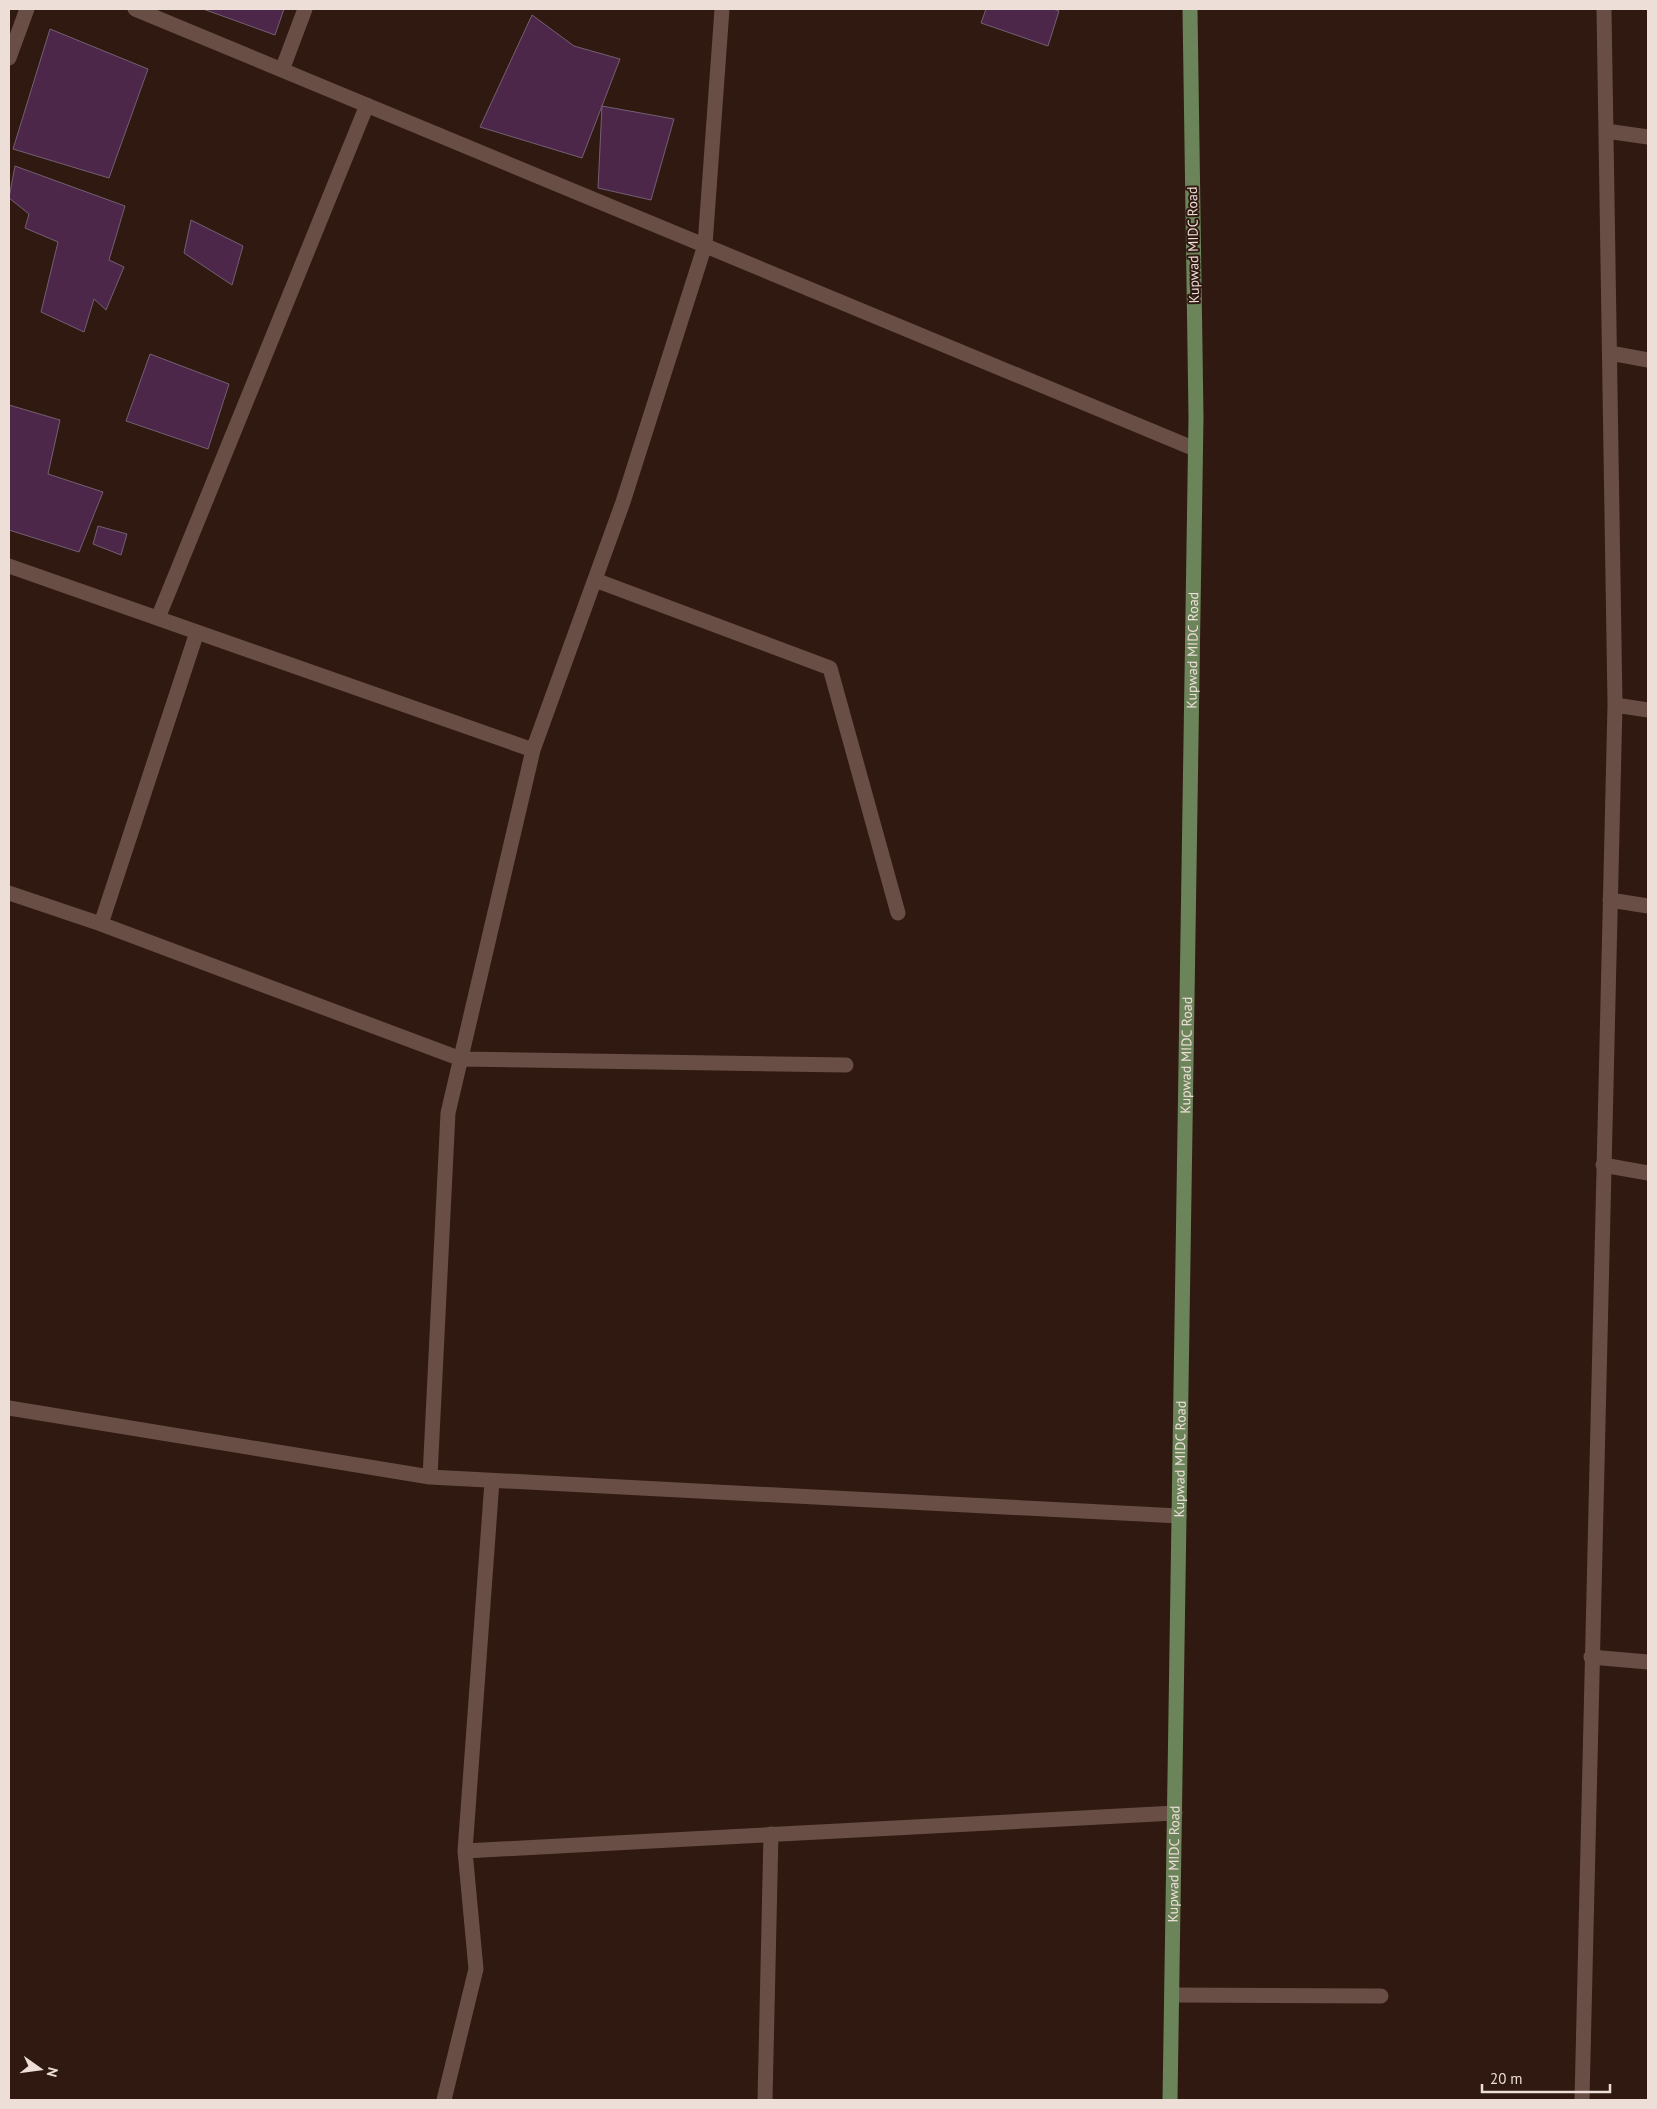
<svg xmlns="http://www.w3.org/2000/svg" width="1657" height="2109" viewBox="0 0 1657 2109" font-family="'PT Sans',sans-serif">
<rect width="100%" height="100%" fill="#2f1910"/>
<path fill="#4c274a" stroke="#745f72" d="M 203,9 L 284,9 L 275,35 Z
M 986,9 L 1053,9 L 1059,11 L 1048,46 L 981,23 Z
M 532,15 L 574,46 L 620,59 L 582,158 L 480,127 Z
M 50,29 L 148,69 L 109,178 L 13,149 Z
M 602,106 L 674,119 L 651,200 L 598,188 Z
M 15,166 L 125,206 L 109,260 L 124,267 L 106,310 L 94,299 L 84,332 L 41,312 L 58,242 L 25,228 L 29,214 L 9,198 Z
M 191,220 L 243,246 L 232,285 L 184,253 Z
M 150,354 L 229,384 L 208,449 L 126,421 Z
M 9,405 L 60,420 L 48,474 L 103,492 L 79,552 L 9,530 Z
M 98,526 L 127,534 L 121,555 L 93,544 Z"/>
<g fill="none" stroke-linecap="round" stroke-linejoin="round">
<path stroke="#684e44" stroke-width="15" d="M 135,9 L 1195,449
M 9,58 L 27,9
M 282,70 L 305,9
M 1606,131 L 1648,137
M 1610,353 L 1648,360
M 9,566 L 533,750
M 595,580 L 830,668 L 898,913
M 158,618 L 367,105
M 1615,705 L 1648,710
M 9,893 L 101,924 L 461,1059 L 846,1065
M 1610,900 L 1648,906
M 101,924 L 197,632
M 1603,1165 L 1648,1173
M 9,1408 L 430,1477 L 448,1113 L 533,750 L 623,502 L 705,245 L 722,9
M 430,1477 L 1179,1516
M 1591,1657 L 1648,1662
M 465,1851 L 1175,1813
M 1172,1995 L 1381,1996
M 444,2100 L 476,1969 L 465,1851 L 492,1481
M 765,2100 L 771,1834
M 1582,2100 L 1615,705 L 1604,9"/>
<path stroke="#6b8459" stroke-width="15" id="s1" d="M 1170,2100 L 1196,417 L 1190,9"/>
</g>
<g text-anchor="middle" dominant-baseline="central" stroke-width="4" stroke-linejoin="round" paint-order="stroke">
<g font-size="14" fill="#eeded8" stroke="#2f1910">
<text transform="translate(1193 245) rotate(-91)">Kupwad MIDC Road</text>
<text stroke="none"><textPath href="#s1" startOffset="1450">Kupwad MIDC Road</textPath></text>
<text stroke="none"><textPath href="#s1" startOffset="1045">Kupwad MIDC Road</textPath></text>
<text stroke="none"><textPath href="#s1" startOffset="641">Kupwad MIDC Road</textPath></text>
<text stroke="none"><textPath href="#s1" startOffset="236">Kupwad MIDC Road</textPath></text>
</g>
</g>
<rect width="1657" height="2109" fill="none" stroke="#eeded8" stroke-width="20"/>
<g transform="translate(40 2069) rotate(104)" stroke="#2f1910" stroke-width="4" paint-order="stroke">
<path d="M0-4L9 19L0 12L-9 19Z" fill="#eeded8"/>
<text y="-8" font-size="14" font-weight="bold" text-anchor="middle" fill="#eeded8">N</text>
</g>
<path d="M1482 2084v8h128v-8" fill="none" stroke="#eeded8" stroke-width="2.5"/>
<text x="1490" y="2084" font-size="15" fill="#eeded8" stroke="#2f1910" stroke-width="4" paint-order="stroke">20 m</text>
</svg>
